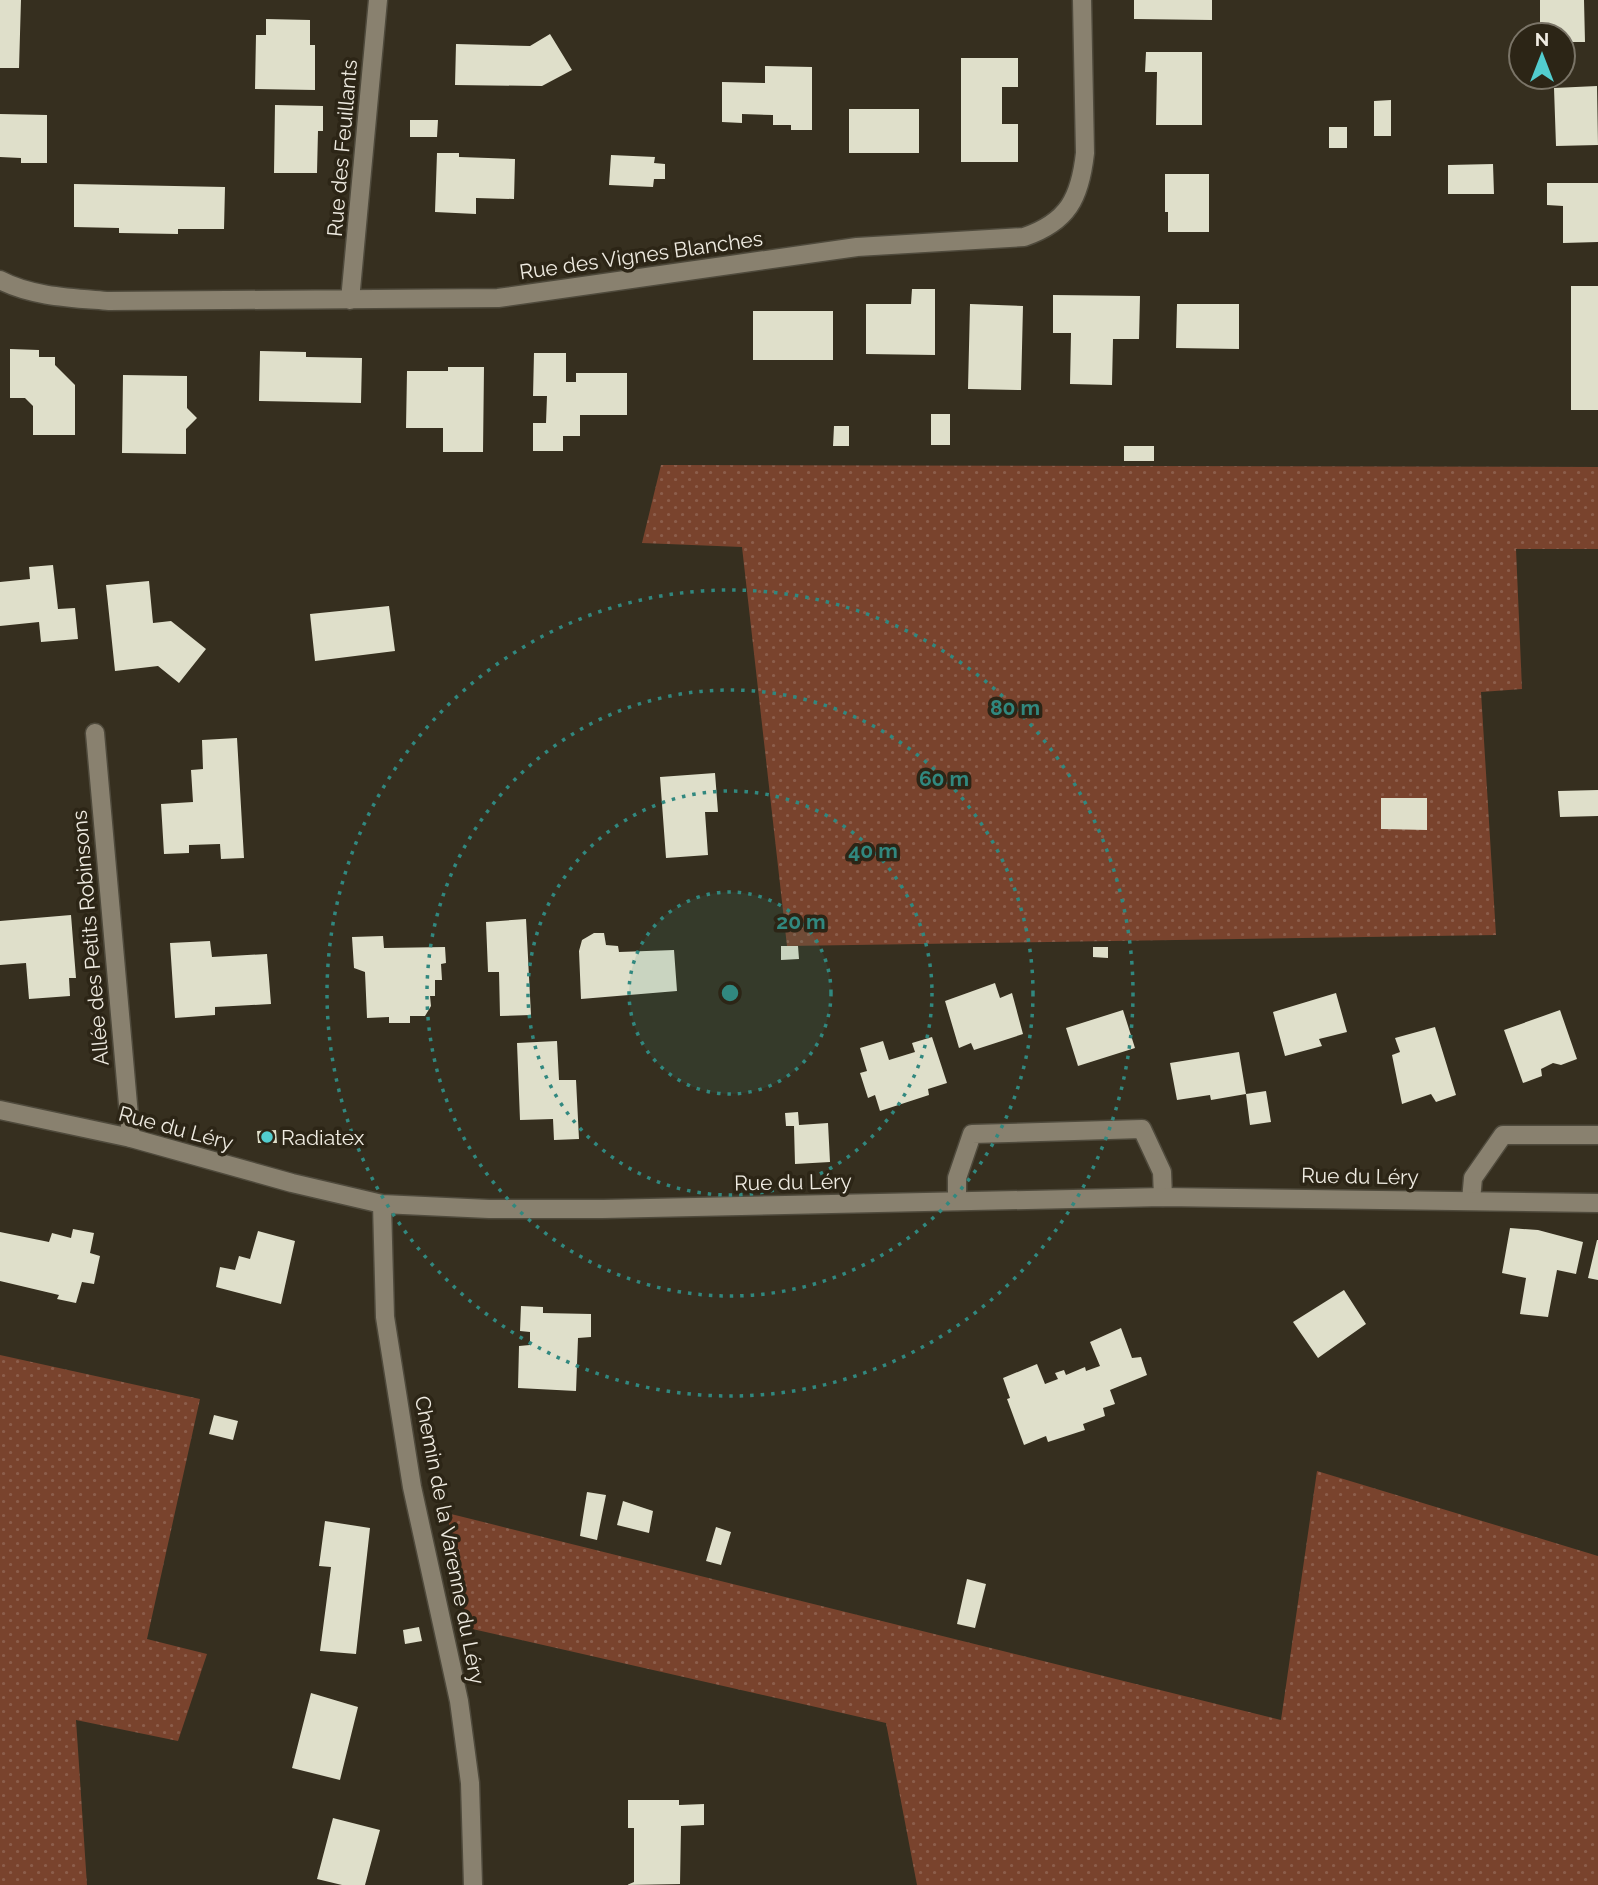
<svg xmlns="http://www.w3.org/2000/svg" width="1598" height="1885" viewBox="0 0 1598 1885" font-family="Raleway,sans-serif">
<defs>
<pattern id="grass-dots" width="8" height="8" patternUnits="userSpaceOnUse" patternTransform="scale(1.75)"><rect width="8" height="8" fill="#79432d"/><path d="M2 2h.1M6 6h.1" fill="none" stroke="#8c5e4b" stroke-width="1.8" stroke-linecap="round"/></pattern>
</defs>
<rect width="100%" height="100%" fill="#362f1f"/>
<path fill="url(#grass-dots)" d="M 661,465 L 1598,467 L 1598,549 L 1516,549 L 1522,689 L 1481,692 L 1496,935 L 787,946 L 742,547 L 642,543 Z
M 0,1355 L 200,1399 L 147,1639 L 207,1654 L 178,1741 L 76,1720 L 87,1885 L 0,1885 Z
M 1317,1471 L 1598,1556 L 1598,1885 L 917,1885 L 886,1723 L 468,1628 L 447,1513 L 1281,1720 Z"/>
<path fill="#dfdfca" d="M 0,0 L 21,0 L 19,68 L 0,68 Z
M 1134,0 L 1212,0 L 1212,20 L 1134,19 Z
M 1540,0 L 1584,0 L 1585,42 L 1563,42 L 1563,35 L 1540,35 Z
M 266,19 L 310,20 L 310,45 L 315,45 L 315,90 L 255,89 L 256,35 L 266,35 Z
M 550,34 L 572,70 L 542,86 L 455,85 L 456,44 L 530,46 Z
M 1146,52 L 1202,52 L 1202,125 L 1156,125 L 1157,72 L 1145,72 Z
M 961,58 L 1018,58 L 1018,87 L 1002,87 L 1002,124 L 1018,124 L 1018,162 L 961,162 Z
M 765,66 L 812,67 L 812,130 L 791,130 L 791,125 L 773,125 L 773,115 L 742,114 L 742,123 L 722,122 L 722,82 L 765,83 Z
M 1597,86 L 1598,145 L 1556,146 L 1554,88 Z
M 1391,100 L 1391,136 L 1374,136 L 1374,101 Z
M 275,105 L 323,106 L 323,131 L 318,131 L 317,173 L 274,173 Z
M 849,109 L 919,109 L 919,153 L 849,153 Z
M 0,114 L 47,115 L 47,163 L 21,163 L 21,158 L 0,157 Z
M 410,120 L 438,120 L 437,137 L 410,137 Z
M 1329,127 L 1347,127 L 1347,148 L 1329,148 Z
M 437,153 L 459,153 L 459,157 L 515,159 L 514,199 L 476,198 L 476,214 L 435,212 Z
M 611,155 L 655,157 L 654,163 L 665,164 L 665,179 L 654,179 L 653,187 L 609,185 Z
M 1493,164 L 1494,194 L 1448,194 L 1448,165 Z
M 1165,174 L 1209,174 L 1209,232 L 1168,232 L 1168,212 L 1165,212 Z
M 1547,183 L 1598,183 L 1598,242 L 1563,243 L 1563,206 L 1547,205 Z
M 74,184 L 225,187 L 224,229 L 178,229 L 178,234 L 119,233 L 119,228 L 74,227 Z
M 1571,286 L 1598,286 L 1598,410 L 1571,410 Z
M 912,289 L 935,289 L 935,355 L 866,354 L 866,304 L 911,304 Z
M 1053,295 L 1140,296 L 1139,339 L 1113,339 L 1112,385 L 1070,384 L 1071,333 L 1053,333 Z
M 970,304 L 1023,306 L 1021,390 L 968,389 Z
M 1177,304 L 1239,304 L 1239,349 L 1176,348 Z
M 753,311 L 833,311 L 833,360 L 753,360 Z
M 10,349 L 39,350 L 39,357 L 55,357 L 55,365 L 75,385 L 75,435 L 33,435 L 33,406 L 25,398 L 10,398 Z
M 260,351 L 306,352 L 306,357 L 362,358 L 361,403 L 259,401 Z
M 534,353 L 566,353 L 566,382 L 576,382 L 576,373 L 627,373 L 627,415 L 580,415 L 580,436 L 563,436 L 563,451 L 533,451 L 533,423 L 546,423 L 547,396 L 533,396 Z
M 448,367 L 484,367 L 483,452 L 443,452 L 443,428 L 406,428 L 407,371 L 448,371 Z
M 123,375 L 187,376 L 187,408 L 197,418 L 186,429 L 186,454 L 122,453 Z
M 931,414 L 950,414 L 950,445 L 931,445 Z
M 834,426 L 849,426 L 849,446 L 833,446 Z
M 1124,446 L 1154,446 L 1154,461 L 1124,461 Z
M 53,565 L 58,609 L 75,608 L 78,639 L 41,642 L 39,622 L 0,626 L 0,582 L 30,579 L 29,567 Z
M 149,581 L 153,623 L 171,621 L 206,649 L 179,683 L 158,666 L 115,671 L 106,585 Z
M 389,606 L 395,651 L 315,661 L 310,614 Z
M 237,738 L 244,858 L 221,859 L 220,844 L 189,845 L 189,853 L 164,854 L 161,804 L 193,802 L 191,770 L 203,769 L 202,740 Z
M 715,773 L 718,812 L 705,812 L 708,855 L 666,858 L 660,777 Z
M 1598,790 L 1598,816 L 1560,817 L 1558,791 Z
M 1381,798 L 1427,798 L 1427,830 L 1381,829 Z
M 71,915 L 76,978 L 69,978 L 70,996 L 29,999 L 26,963 L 0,965 L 0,921 Z
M 526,919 L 531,1015 L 500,1016 L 499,972 L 488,972 L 486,922 Z
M 594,933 L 604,933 L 606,945 L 618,946 L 619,952 L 674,950 L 677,991 L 581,999 L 579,951 L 582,940 Z
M 383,936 L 384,948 L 445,947 L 446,963 L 441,964 L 442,980 L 435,980 L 435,996 L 430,996 L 431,1006 L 425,1016 L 410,1016 L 410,1023 L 389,1023 L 389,1017 L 367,1018 L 365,972 L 354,968 L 352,937 Z
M 210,941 L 212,957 L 267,954 L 271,1004 L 215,1007 L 215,1015 L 175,1018 L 170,943 Z
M 781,946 L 798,946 L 799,959 L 781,960 Z
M 1093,947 L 1108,947 L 1108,958 L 1093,957 Z
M 995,983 L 1000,998 L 1012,993 L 1023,1034 L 974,1050 L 971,1043 L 959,1048 L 945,1001 Z
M 1336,993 L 1347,1032 L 1319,1039 L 1322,1046 L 1285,1056 L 1273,1012 Z
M 1123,1010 L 1135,1048 L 1078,1066 L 1066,1028 Z
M 1560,1010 L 1577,1059 L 1561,1065 L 1553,1063 L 1541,1069 L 1542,1076 L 1523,1083 L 1504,1030 Z
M 1435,1027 L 1456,1095 L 1436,1102 L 1431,1094 L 1402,1104 L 1392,1055 L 1400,1052 L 1395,1038 Z
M 932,1037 L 947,1083 L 928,1089 L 929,1095 L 880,1111 L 875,1095 L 868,1098 L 860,1073 L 867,1071 L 860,1048 L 883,1041 L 889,1060 L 915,1052 L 912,1043 Z
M 557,1041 L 559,1080 L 576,1080 L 579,1139 L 554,1140 L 553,1119 L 520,1120 L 517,1043 Z
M 1239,1052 L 1246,1094 L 1211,1100 L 1210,1095 L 1177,1100 L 1170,1063 Z
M 1266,1091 L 1271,1122 L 1250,1125 L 1246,1094 Z
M 798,1112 L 799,1125 L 828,1123 L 830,1162 L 795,1164 L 794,1126 L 786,1126 L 785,1113 Z
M 276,1130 L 277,1143 L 258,1143 L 257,1131 Z
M 1510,1228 L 1538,1230 L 1583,1242 L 1576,1274 L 1557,1270 L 1548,1317 L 1520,1314 L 1526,1278 L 1502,1273 Z
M 73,1229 L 94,1233 L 90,1253 L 100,1256 L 94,1284 L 82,1282 L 76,1303 L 57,1299 L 59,1295 L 0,1281 L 0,1232 L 49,1242 L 52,1233 L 71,1238 Z
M 258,1231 L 295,1241 L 281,1304 L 216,1287 L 220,1267 L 235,1270 L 239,1256 L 250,1259 Z
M 1597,1240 L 1598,1240 L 1598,1280 L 1588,1278 Z
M 1344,1290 L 1366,1324 L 1318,1358 L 1293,1322 Z
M 521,1306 L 543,1307 L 543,1313 L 591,1314 L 591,1337 L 578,1338 L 576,1391 L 518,1388 L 519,1346 L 530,1345 L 530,1332 L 520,1331 Z
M 1121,1328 L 1132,1358 L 1141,1357 L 1147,1375 L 1110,1390 L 1115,1404 L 1103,1408 L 1105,1416 L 1083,1424 L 1085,1430 L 1048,1442 L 1046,1436 L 1024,1445 L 1007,1399 L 1010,1398 L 1003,1378 L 1037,1364 L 1045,1384 L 1058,1379 L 1055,1373 L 1064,1370 L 1066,1375 L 1085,1367 L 1086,1371 L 1100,1366 L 1090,1342 Z
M 214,1415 L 238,1421 L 233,1440 L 209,1434 Z
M 587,1492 L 606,1495 L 597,1540 L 580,1536 Z
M 623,1501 L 653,1511 L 649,1533 L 617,1525 Z
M 325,1521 L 370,1528 L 356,1654 L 320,1651 L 331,1567 L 319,1566 Z
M 716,1527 L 731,1532 L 721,1565 L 706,1561 Z
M 967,1579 L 986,1584 L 975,1628 L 957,1624 Z
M 419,1627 L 422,1641 L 405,1644 L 403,1630 Z
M 311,1693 L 358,1707 L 340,1780 L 292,1768 Z
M 628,1800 L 679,1800 L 679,1805 L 704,1804 L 704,1825 L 681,1826 L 680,1884 L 627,1885 L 634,1882 L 634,1828 L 628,1828 Z
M 333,1818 L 380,1830 L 365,1885 L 342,1885 L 317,1879 Z"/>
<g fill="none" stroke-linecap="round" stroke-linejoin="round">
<g stroke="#4f4a3c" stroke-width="21">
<path id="lane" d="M 95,733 L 131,1138
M 1471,1200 L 1473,1178 L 1503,1135 L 1598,1135
M 957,1201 L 957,1178 L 972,1134 L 1142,1129 L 1162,1172 L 1163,1197"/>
</g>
<g stroke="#4f4a3c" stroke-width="21">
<path id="street" d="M 0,280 C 32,297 74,298 109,301 L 498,298 L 857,247 L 1024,237 C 1068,222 1080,198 1085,153 L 1082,0
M 350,300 L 378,0
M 0,1110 L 131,1138 L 292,1183 L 382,1204 L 489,1209 L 603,1209 L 1163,1197 L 1598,1203
M 382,1204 L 385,1317 L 412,1487 L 459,1701 L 470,1783 L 473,1885"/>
</g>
<use href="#lane" stroke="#89816f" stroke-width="18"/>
<use href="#street" stroke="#89816f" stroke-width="18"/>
</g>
<circle cx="730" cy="993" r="101" fill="#31887f" fill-opacity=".12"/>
<g fill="none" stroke="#31887f" stroke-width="3.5" stroke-dasharray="3.5 7">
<circle cx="730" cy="993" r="101"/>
<circle cx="730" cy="993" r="202"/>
<circle cx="730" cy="993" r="303"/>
<circle cx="730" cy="993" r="403"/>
</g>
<circle fill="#52cdcf" stroke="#2c2516" stroke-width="2.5" cx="267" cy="1137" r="7"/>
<g text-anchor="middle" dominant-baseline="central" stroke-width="7" stroke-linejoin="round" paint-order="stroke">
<g font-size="21" fill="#efebe1" stroke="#2c2516">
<text transform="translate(342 148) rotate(-85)">Rue des Feuillants</text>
<text transform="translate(641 255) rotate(-8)">Rue des Vignes Blanches</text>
<text transform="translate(90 938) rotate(-95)">Allée des Petits Robinsons</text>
<text transform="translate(176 1128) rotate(15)">Rue du Léry</text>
<text transform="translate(1360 1176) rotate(1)">Rue du Léry</text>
<text transform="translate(793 1182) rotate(-1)">Rue du Léry</text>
<text transform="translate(450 1540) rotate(79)">Chemin de la Varenne du Léry</text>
</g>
<g font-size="21" fill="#efebe1" stroke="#2c2516" text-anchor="start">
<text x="281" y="1137">Radiatex</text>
</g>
</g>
<circle cx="730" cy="993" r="10" fill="#31887f" stroke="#2c2516" stroke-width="3.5"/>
<g font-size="21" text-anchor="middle" font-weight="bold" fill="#31887f" stroke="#2c2516" stroke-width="7" stroke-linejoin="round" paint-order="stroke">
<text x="1015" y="715">80 m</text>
<text x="944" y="786">60 m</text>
<text x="873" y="858">40 m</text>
<text x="801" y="929">20 m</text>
</g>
<g transform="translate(1542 56)"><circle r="33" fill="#2c2516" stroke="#7a7467" stroke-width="2"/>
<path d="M0-5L12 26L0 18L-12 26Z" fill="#52cdcf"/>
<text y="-10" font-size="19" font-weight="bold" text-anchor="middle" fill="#efebe1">N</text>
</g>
</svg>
